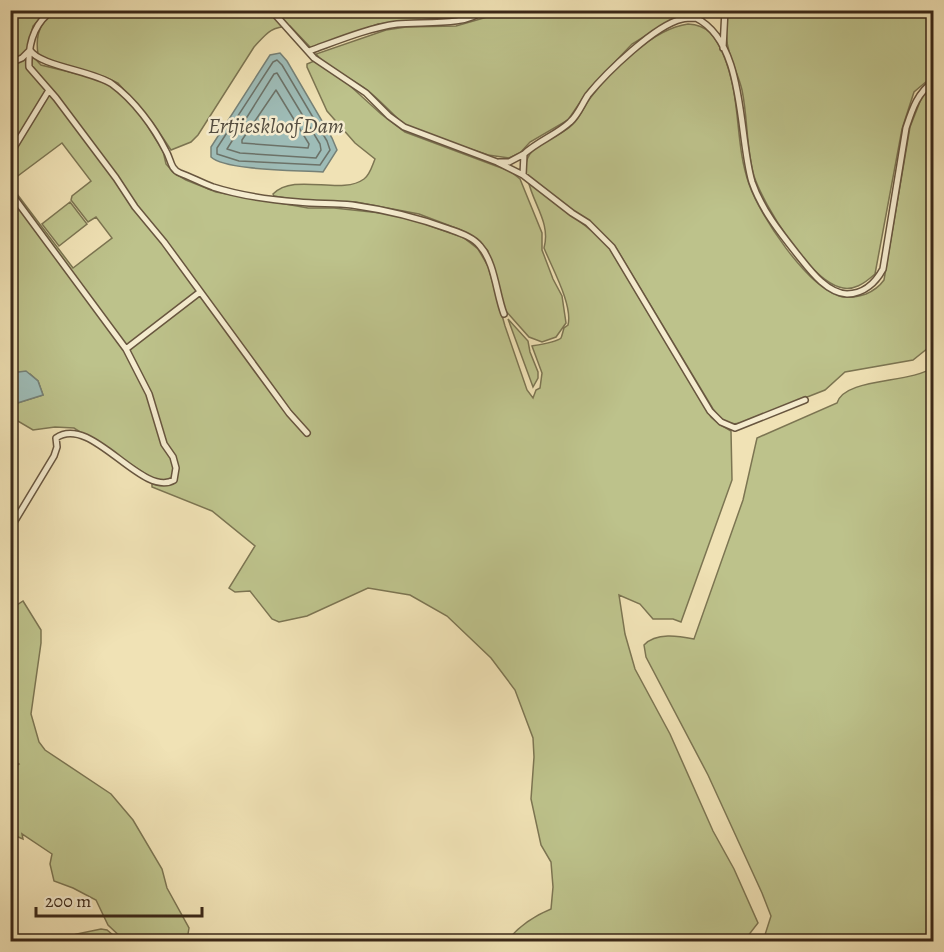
<svg xmlns="http://www.w3.org/2000/svg" width="944" height="952" viewBox="0 0 944 952" font-family="Alegreya,serif">
<rect width="100%" height="100%" fill="#f0e2b5"/>
<filter id="stains"><feTurbulence type="fractalNoise" baseFrequency=".00333" numOctaves="4"/><feColorMatrix values="0 0 0 0 .2 0 0 0 0 .09 0 0 0 0 .02 0 0 0 .5 -.17"/></filter>
<radialGradient id="worn" r=".72"><stop offset=".6" stop-color="#630" stop-opacity="0"/><stop offset="1" stop-color="#630" stop-opacity=".3"/></radialGradient>
<path fill="#bdc28b" stroke="#7c7552" stroke-width="1.5" d="M 11,11 L 47,11 L 33,26 L 27,50 L 41,65 L 94,78 L 115,88 L 140,114 L 163,151 L 166,164 L 174,173 L 186,180 L 216,192 L 308,208 L 334,208 L 390,214 L 417,221 L 464,238 L 478,249 L 488,266 L 505,326 L 527,390 L 533,398 L 536,390 L 540,388 L 542,373 L 532,346 C 538,345 557,342 561,338 C 562,336 563,331 564,328 L 568,325 C 573,305 552,268 544,248 C 551,223 533,204 528,180 L 598,236 L 610,249 L 711,417 L 719,424 L 731,431 L 732,480 L 681,622 L 673,619 L 653,619 L 640,604 L 619,595 L 625,634 L 635,669 L 670,734 L 713,831 L 734,869 L 758,923 L 744,941 L 507,941 C 518,927 534,916 551,909 L 553,887 L 551,862 L 541,845 L 531,799 L 534,757 L 533,738 L 515,690 L 491,658 L 447,616 L 410,595 L 368,588 L 307,616 L 279,622 L 272,619 L 250,591 L 235,592 L 229,588 L 255,546 L 212,511 L 152,487 L 152,478 L 74,428 L 55,427 L 33,430 L 11,417 L 11,405 L 43,395 L 38,381 L 30,374 L 11,373 L 11,186 L 73,268 L 112,238 L 96,217 L 88,222 L 71,200 L 72,196 L 91,181 L 62,143 L 11,181 Z
M 57,11 L 478,11 L 471,15 L 378,24 L 311,48 L 290,26 C 270,27 267,33 254,47 L 198,135 L 191,142 L 171,150 L 153,123 L 118,83 L 105,77 L 46,59 L 38,54 C 35,35 40,20 57,11 Z
M 493,11 L 706,11 L 700,14 L 682,15 L 671,20 L 632,44 L 589,89 L 568,120 L 530,142 L 520,153 L 509,158 L 488,155 L 409,128 C 394,117 382,101 367,90 C 351,78 329,70 316,54 L 386,30 L 406,27 L 456,26 L 487,17 Z
M 727,11 L 933,11 L 933,76 L 914,92 L 902,129 L 875,274 C 865,283 853,292 839,287 C 808,277 764,206 754,176 C 746,148 748,119 742,90 C 739,76 731,62 728,47 C 725,36 727,22 727,11 Z
M 688,24 C 708,25 715,36 723,54 C 742,98 734,141 749,184 C 760,216 806,285 839,296 C 848,299 857,297 866,294 C 873,291 879,287 884,280 L 910,127 L 923,94 L 933,85 L 933,344 L 913,360 L 845,372 L 825,390 L 741,423 C 727,426 721,420 713,409 L 615,246 L 588,220 L 572,210 L 526,174 C 521,143 557,141 573,124 C 580,117 584,106 591,97 C 612,70 652,29 688,24 Z
M 314,61 L 348,84 L 381,114 L 405,132 L 496,166 L 510,171 L 520,179 L 542,233 L 542,250 L 553,279 L 562,296 L 566,323 L 556,337 L 542,342 L 529,337 L 505,310 L 488,251 L 477,239 L 461,230 L 419,214 L 356,202 L 304,201 L 274,196 L 273,194 C 295,172 341,196 364,179 C 370,175 372,166 375,159 L 355,143 L 327,111 L 307,67 L 307,64 Z
M 70,202 L 87,224 L 59,246 L 42,224 Z
M 508,319 L 528,341 L 530,352 L 538,372 L 538,378 L 533,387 Z
M 933,367 L 933,941 L 763,941 L 771,916 L 762,893 L 708,775 L 646,657 L 644,645 C 656,632 679,636 694,639 L 743,500 L 757,438 L 837,403 C 845,377 912,384 933,367 Z
M 23,601 L 41,630 L 41,643 L 31,714 L 39,742 L 45,750 L 111,794 L 133,820 L 162,869 L 167,888 L 189,928 L 187,940 L 125,941 L 108,925 L 96,900 L 73,888 L 54,881 L 50,864 L 52,854 L 22,834 L 23,839 L 11,834 L 11,770 L 19,764 L 11,759 L 11,622 L 17,605 Z
M 101,929 L 107,930 L 120,941 L 53,941 L 77,934 Z"/>
<path fill="#9ebcb7" stroke="#768177" stroke-width="1.5" d="M 280,53 L 287,61 L 332,138 L 337,150 L 323,172 C 299,170 226,171 211,157 L 211,147 L 270,55 Z
M 26,371 L 38,381 L 43,395 L 11,405 L 11,373 Z"/>
<g fill="none" stroke-linecap="round" stroke-linejoin="round">
<path stroke="#6c7268" stroke-width="1.5" d="M 277,60 L 282,65 L 327,141 L 330,150 L 320,165 L 239,161 L 217,154 L 217,148 L 273,62 Z
M 277,73 L 320,144 L 321,150 L 316,158 L 240,153 L 227,149 L 274,74 Z
M 276,90 L 309,144 L 308,148 L 242,143 L 242,140 Z"/>
<g stroke="#68563f" stroke-width="8">
<path id="minor" d="M 53,10 C 34,23 28,45 29,67 L 56,98 L 116,178 L 135,207 L 164,242 L 289,413 L 307,433
M 271,10 L 314,58 L 366,93 L 389,116 L 404,127 L 497,162 L 523,175 L 572,213 L 588,223 L 612,247 L 710,411 L 721,422 L 735,428 L 805,400
M 713,10 L 696,18 C 746,43 738,136 752,182 C 762,211 782,235 801,259 C 812,273 828,293 847,294 C 864,294 876,282 883,269 L 906,128 C 912,110 917,93 934,81
M 723,48 L 725,10
M 30,50 C 39,66 94,71 112,84 C 134,100 154,127 166,151 C 171,159 170,169 180,173 C 191,177 202,183 213,187 C 238,195 272,200 298,202 C 316,204 334,203 352,205 C 387,210 416,217 449,229 C 460,233 473,237 480,246 C 495,263 496,293 504,314
M 309,51 C 337,41 368,28 397,24 C 420,21 467,27 483,10
M 10,63 L 22,58 L 30,50
M 10,154 L 49,90
M 524,154 C 538,141 556,135 570,122 C 578,115 582,104 588,95 C 606,73 655,25 682,19 C 686,18 691,18 696,18
M 499,162 L 509,162 L 524,154 L 523,175
M 10,192 L 126,349 L 149,394 L 164,444 L 173,457 L 176,468 L 174,480 C 142,499 91,413 56,438 L 57,447 L 54,456 L 10,529
M 126,349 L 200,292"/>
</g>
<use href="#minor" stroke="#f5eccf" stroke-width="5"/>
</g>
<g text-anchor="middle" dominant-baseline="central" stroke-width="5" stroke-linejoin="round" paint-order="stroke">
<g font-size="22" font-style="italic" fill="#544d40" stroke="#f5eccf">
<text x="276" y="126">Ertjieskloof Dam</text>
</g>
</g>
<rect width="944" height="952" fill="none" stroke="#f0e2b5" stroke-width="36"/>
<rect x="12" y="12" width="920" height="928" fill="none" stroke="#3b2818" stroke-width="3"/>
<rect x="18" y="18" width="908" height="916" fill="none" stroke="#3b2818" stroke-width="1.5"/>
<path d="M36 907v9h166v-9" fill="none" stroke="#3b2818" stroke-width="3"/>
<text x="45" y="907" font-size="18" fill="#3b2818" stroke="#f5eccf" stroke-width="4.5" paint-order="stroke">200 m</text>
<rect width="100%" height="100%" filter="url(#stains)"/>
<rect width="100%" height="100%" fill="url(#worn)"/>
</svg>
